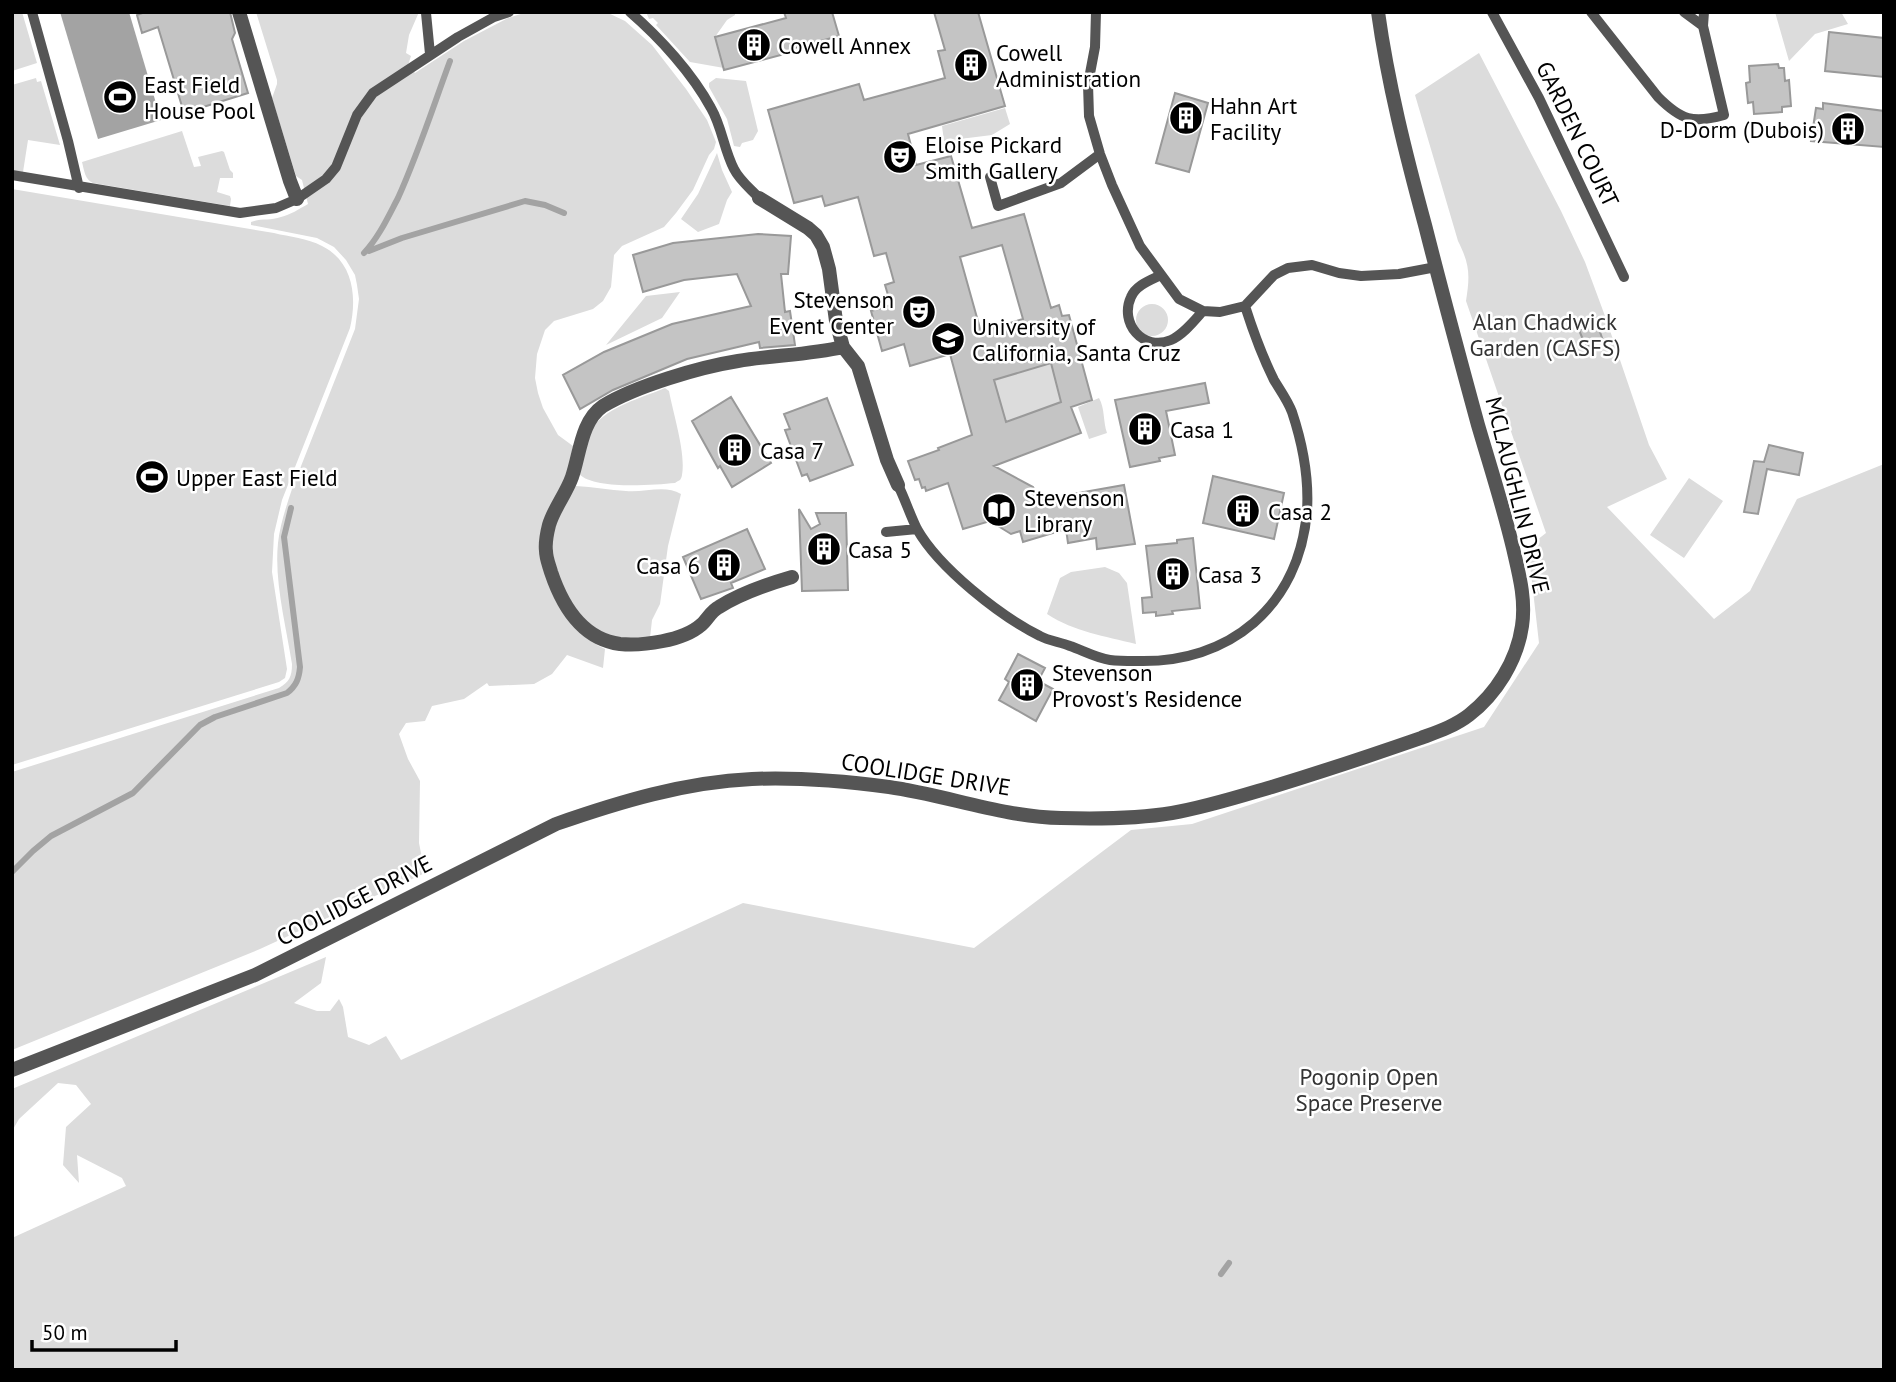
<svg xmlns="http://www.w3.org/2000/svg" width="1896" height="1382" viewBox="0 0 1896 1382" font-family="'PT Sans',sans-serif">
<rect width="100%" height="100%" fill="#fff"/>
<path fill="#dcdcdc" d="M 12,12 L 22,12 L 37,63 L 12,71 Z
M 256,12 L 419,12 L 409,35 L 406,53 L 411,56 L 408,65 L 415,73 L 464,41 L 508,18 L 527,12 L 606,12 L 625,21 L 652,45 L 686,89 L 707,120 L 716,142 L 714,149 L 709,155 L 693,190 L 676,213 L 664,227 L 622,246 L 614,255 L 611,287 L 603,301 L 593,309 L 554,321 L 545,330 L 537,354 L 535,378 L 538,393 L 543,408 L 558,435 L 573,446 L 569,468 L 541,544 L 579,630 L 597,645 L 605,649 L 603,668 L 567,655 L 552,674 L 534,684 L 489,686 L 487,683 L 464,699 L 432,706 L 425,721 L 406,723 L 399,734 L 408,759 L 420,781 L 419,843 L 425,873 L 260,949 L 12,1050 L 12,772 L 279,688 C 289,682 292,677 292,664 C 286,626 274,581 278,543 C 280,525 286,507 292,489 L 355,329 L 359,299 L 357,285 L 355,275 L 346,260 L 334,247 L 317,238 L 251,225 L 251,222 C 260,218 270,221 281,217 C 290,215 299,209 308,204 L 302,180 L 296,176 L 272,98 L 277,84 L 277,80 Z
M 646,12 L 735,12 L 735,15 L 727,20 L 715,37 L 724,68 L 690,62 L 656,25 L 658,23 L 653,18 L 649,19 Z
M 1775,12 L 1841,12 L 1848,24 L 1815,34 L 1789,61 Z
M 1479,53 L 1561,211 L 1585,262 L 1605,316 L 1649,445 L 1667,479 L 1607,507 L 1714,619 L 1750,591 L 1797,499 L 1884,464 L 1884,1370 L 12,1370 L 12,1238 L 126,1186 L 122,1178 L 77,1155 L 79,1183 L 63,1165 L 66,1127 L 91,1104 L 76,1085 L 58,1083 L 19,1119 L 12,1131 L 12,1089 L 326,957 L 321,983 L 294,1003 L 317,1011 L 330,1011 L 339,999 L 343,1007 L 348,1037 L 369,1045 L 386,1036 L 401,1060 L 743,903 L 974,948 L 1131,830 L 1192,824 L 1484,727 L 1539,643 L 1528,547 L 1546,533 L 1466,301 C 1470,275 1470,265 1458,241 L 1415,95 Z
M 36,78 L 37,82 L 41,81 L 60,145 L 28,140 L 23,172 L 12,171 L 12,85 Z
M 716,78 L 746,81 L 758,131 L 753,140 L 742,143 L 740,147 L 734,146 L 727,119 L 709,87 L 709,83 Z
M 1005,108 L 1010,124 L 992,135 L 944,141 L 942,126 Z
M 182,131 L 194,167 L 201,166 L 198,157 L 222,151 L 224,152 L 230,170 L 233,173 L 233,178 L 220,178 L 217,192 L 230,196 L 231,199 L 230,206 L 93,183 C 85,180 84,170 82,162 Z
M 717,153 L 722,170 L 732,192 L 727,200 L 719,224 L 698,232 L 681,219 L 698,194 Z
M 12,189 L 274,233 C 290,237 307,238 322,246 C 354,262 357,298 350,328 L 282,500 L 274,534 L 272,572 L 287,669 L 285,678 L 279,682 L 12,765 Z
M 680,292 L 662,318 L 606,345 L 646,296 Z
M1136 320a16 16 0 1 1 32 0a16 16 0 1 1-32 0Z
M 1051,363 L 1061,402 L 1006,422 L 994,380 Z
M 665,388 L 669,391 C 673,413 686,453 682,475 C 681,481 679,480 675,483 C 652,485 595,490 579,474 C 581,463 582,452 585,441 C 596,409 637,400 665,388 Z
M 1099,398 C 1105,408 1103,422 1107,433 L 1089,439 L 1078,407 Z
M 1689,478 L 1723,501 L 1684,558 L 1650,535 Z
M 576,486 C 593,487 610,490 626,491 C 644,493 665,484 681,494 L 668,546 L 660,604 L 652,620 L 650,638 L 627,639 L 611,636 L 598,631 L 575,612 L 554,567 L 552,537 L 555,526 L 574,487 Z
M 1105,567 L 1119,573 L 1127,583 L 1136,644 C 1104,636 1075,632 1047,614 L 1060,578 L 1071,572 Z"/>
<path fill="#a3a3a3" d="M 60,12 L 129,12 L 161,120 L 98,139 Z"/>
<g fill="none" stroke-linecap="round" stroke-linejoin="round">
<path stroke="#a3a3a3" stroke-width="6" d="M 369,251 L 402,238 L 525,201 L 545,205 L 564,213
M 364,253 C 379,237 388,217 398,198 C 418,154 433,107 450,61
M 12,872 L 33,851 L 51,836 L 133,793 L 200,725 L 215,717 L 287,693 C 296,686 299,679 300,667 L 284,537 L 291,508
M 1221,1274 L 1229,1263"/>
</g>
<path fill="#c4c4c4" stroke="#999" stroke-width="2" fill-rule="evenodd" d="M 145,12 L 230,12 L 235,33 L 232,39 L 248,93 L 184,113 L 158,27 L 142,33 L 137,15 Z
M 784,12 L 832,12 L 839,36 L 791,49 L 792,52 L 724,70 L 715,37 L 786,18 Z
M 934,12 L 978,12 L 1005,106 L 908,134 L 916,165 L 951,156 L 972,228 L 1024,214 L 1051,308 L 1059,305 L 1062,316 L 1069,315 L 1092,400 L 1071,407 L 1081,433 L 994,466 L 1033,487 L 1039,500 L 1124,485 L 1135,544 L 1097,549 L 1096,538 L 1068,543 L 1066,529 L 1023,542 L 1020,531 L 1011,534 L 990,521 L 963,529 L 948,483 L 926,491 L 925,487 L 922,488 L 919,479 L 915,480 L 908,461 L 939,450 L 938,448 L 972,435 L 950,354 L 910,366 L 904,344 L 882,351 L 871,311 L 891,305 L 885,285 L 894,282 L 886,253 L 874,256 L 858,197 L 825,206 L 822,196 L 794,203 L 768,110 L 859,84 L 864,100 L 945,78 L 938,51 L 945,50 ZM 1002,245 L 1023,319 L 981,332 L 960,257 ZM 1051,363 L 1061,402 L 1006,422 L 994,380 Z
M 1829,32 L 1884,38 L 1884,77 L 1825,71 Z
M 1778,64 L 1779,68 L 1784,68 L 1785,81 L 1789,80 L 1791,106 L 1782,107 L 1782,112 L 1754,114 L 1753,102 L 1748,103 L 1746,83 L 1750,82 L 1749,66 Z
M 1175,93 L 1208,103 L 1189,172 L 1156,163 Z
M 1823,103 L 1884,111 L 1884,147 L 1811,141 L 1816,108 L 1823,109 Z
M 758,234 L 791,236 L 788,274 L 781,274 L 785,312 L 790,311 L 795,345 L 760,348 L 759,342 L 687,359 L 613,390 L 580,409 L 563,375 L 604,352 L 672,324 L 751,306 L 737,274 L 684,280 L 643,292 L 633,255 L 673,243 Z
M 1597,323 L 1603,341 L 1586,347 L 1579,330 Z
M 1205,383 L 1209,403 L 1166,411 L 1175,455 L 1159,458 L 1160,461 L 1130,467 L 1115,400 Z
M 731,397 L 771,463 L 732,487 L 720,466 L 718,468 L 692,421 Z
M 827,398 L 853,465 L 810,481 L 807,474 L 802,476 L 785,430 L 790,429 L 784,414 Z
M 1769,445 L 1803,453 L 1799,475 L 1767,469 L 1758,514 L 1744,512 L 1754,461 L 1764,462 Z
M 1213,476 L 1284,493 L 1274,539 L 1203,523 Z
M 799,509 L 811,529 L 820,524 L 816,513 L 846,513 L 848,590 L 802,591 Z
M 747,529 L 765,569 L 731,583 L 733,588 L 701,599 L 683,557 Z
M 1193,538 L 1200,608 L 1172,611 L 1173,614 L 1156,616 L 1156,612 L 1143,613 L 1142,598 L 1152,597 L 1146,546 L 1177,543 L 1177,540 Z
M 1018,654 L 1045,668 L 1038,681 L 1053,689 L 1036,721 L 999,700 L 1009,682 L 1005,679 Z"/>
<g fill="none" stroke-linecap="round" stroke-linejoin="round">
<path stroke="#555" stroke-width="10" d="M 32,12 L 68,141 L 79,188
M 630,12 C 660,38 692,73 711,108 C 722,127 724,150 734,169 C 740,181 751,189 759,198
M 1096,12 L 1095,47 L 1088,84 L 1089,116 L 1100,154 L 1112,185 L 1140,246 L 1179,299 L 1203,311 L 1220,312 L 1245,306 L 1274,275 L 1288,268 L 1312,265 L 1339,273 L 1361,276 L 1399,274 L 1436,267
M 1492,12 L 1539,98 L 1624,277
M 1591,12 L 1658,97 C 1681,120 1693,124 1724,115 L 1703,26
M 1684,12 L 1703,26 L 1704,12
M 426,13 L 430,54
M 12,175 L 240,213 L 276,208 L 297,199 L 326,179 L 336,167 L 357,115 L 373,93 L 458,37 L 494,17 L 509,12
M 990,177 L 998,206 L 1061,183 L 1100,154
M 1161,275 C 1151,280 1136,285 1131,297 C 1119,323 1143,352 1171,340 C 1183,335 1194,321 1203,311
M 898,485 C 905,499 910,515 917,529 C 939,568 1000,616 1040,636 C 1049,641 1060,642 1070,646 C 1082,650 1096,658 1110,660 C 1118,661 1128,661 1136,661 C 1230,664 1299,606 1307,511 C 1309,479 1302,442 1292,412 C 1288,401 1280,390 1274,380 C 1262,356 1253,331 1245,306
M 886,532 L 917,529"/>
<path stroke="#555" stroke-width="14" d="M 239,12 L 290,181 L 297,199
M 759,198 L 808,228 L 816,235 L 823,247 L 829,269 L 836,321 L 843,347 L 858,366 L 887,460 L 898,485
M 792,577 C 768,584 741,593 719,607 C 711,611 707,620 701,625 C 683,641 642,646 620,644 C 582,639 562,605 551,572 C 549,565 546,558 546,551 C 545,543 547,533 549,525 C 554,508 566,494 572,477 C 580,454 581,421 603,406 C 636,386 700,367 738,361 C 773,355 809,355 843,347"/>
<path stroke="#555" stroke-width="14" d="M 12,1070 L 255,975 L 556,824 C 619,802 685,782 752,779 C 797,777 844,781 889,787 C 946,795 1003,817 1061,818 C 1098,819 1136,819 1172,813 C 1207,807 1241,796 1275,786 C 1324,771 1372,755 1421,738 C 1437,732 1455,726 1469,715 C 1496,694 1517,661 1522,626 C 1526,599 1519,574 1513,548 C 1503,506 1490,466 1478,425 C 1460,359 1442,292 1425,225 C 1406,155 1388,84 1378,12"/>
</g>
<defs>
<g id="building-disc" transform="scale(1.75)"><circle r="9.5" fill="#000" stroke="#fff"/><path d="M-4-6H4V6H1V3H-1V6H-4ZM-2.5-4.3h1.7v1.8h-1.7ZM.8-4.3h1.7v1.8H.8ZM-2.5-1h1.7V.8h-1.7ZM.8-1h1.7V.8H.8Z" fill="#fff"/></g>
<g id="stadium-disc" transform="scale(1.75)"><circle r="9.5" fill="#000" stroke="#fff"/><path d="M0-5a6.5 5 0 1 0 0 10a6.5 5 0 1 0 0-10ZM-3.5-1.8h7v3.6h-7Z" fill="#fff"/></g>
<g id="theatre-disc" transform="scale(1.75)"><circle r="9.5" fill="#000" stroke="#fff"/><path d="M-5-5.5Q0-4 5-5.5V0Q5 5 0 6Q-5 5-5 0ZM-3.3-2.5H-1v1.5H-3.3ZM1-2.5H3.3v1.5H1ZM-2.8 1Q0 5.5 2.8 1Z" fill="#fff"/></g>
<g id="university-disc" transform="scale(1.75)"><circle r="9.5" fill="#000" stroke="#fff"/><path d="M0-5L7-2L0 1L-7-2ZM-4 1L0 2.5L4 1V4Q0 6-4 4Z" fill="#fff"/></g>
<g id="library-disc" transform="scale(1.75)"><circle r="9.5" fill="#000" stroke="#fff"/><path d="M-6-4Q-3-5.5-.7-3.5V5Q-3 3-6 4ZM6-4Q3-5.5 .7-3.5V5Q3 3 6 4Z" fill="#fff"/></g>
</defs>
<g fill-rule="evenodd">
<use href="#building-disc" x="754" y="45"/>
<use href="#building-disc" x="971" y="65"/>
<use href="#stadium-disc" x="120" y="97"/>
<use href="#building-disc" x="1186" y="118"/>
<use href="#building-disc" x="1848" y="129"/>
<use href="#theatre-disc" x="900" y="157"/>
<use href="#theatre-disc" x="919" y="312"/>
<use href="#university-disc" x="948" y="339"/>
<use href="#building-disc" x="1145" y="429"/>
<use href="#building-disc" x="735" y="450"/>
<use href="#stadium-disc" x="152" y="477"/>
<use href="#library-disc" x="999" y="510"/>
<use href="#building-disc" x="1243" y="511"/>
<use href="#building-disc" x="824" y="549"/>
<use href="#building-disc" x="724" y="565"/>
<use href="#building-disc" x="1173" y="574"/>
<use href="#building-disc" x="1027" y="685"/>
</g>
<g text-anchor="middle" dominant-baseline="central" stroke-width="5" stroke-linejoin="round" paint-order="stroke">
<g font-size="23" fill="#000" stroke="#fff" text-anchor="start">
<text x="778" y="45">Cowell Annex</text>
<text x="996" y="52">Cowell<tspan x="996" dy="26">Administration</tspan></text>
<text x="144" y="84">East Field<tspan x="144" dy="26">House Pool</tspan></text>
<text x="1210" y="105">Hahn Art<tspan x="1210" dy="26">Facility</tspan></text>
<text x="1824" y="129" text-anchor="end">D-Dorm (Dubois)</text>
<text x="925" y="144">Eloise Pickard<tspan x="925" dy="26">Smith Gallery</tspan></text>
<text x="894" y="299" text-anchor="end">Stevenson<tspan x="894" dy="26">Event Center</tspan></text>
<text x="972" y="326">University of<tspan x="972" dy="26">California, Santa Cruz</tspan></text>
<text x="1170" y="429">Casa 1</text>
<text x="760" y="450">Casa 7</text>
<text x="176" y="477">Upper East Field</text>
<text x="1024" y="497">Stevenson<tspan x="1024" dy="26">Library</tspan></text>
<text x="1268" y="511">Casa 2</text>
<text x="848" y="549">Casa 5</text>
<text x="700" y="565" text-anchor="end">Casa 6</text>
<text x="1198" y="574">Casa 3</text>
<text x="1052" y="672">Stevenson<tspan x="1052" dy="26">Provost's Residence</tspan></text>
</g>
<g font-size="23" fill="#000" stroke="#fff">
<text transform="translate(1578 134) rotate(64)">GARDEN COURT</text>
<text transform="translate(1518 495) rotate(76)">MCLAUGHLIN DRIVE</text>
<text transform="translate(926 774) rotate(9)">COOLIDGE DRIVE</text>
<text transform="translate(354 900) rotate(-27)">COOLIDGE DRIVE</text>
</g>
<g font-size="23" fill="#333" stroke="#fff">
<text x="1545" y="321">Alan Chadwick<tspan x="1545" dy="26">Garden (CASFS)</tspan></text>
<text x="1369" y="1076">Pogonip Open<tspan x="1369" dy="26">Space Preserve</tspan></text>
</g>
</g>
<rect width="1896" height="1382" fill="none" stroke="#000000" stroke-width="28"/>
<path d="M32 1340v10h144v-10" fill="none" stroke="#000000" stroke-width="3.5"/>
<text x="42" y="1340" font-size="21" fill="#000000" stroke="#ffffff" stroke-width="5" paint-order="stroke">50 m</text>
</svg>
